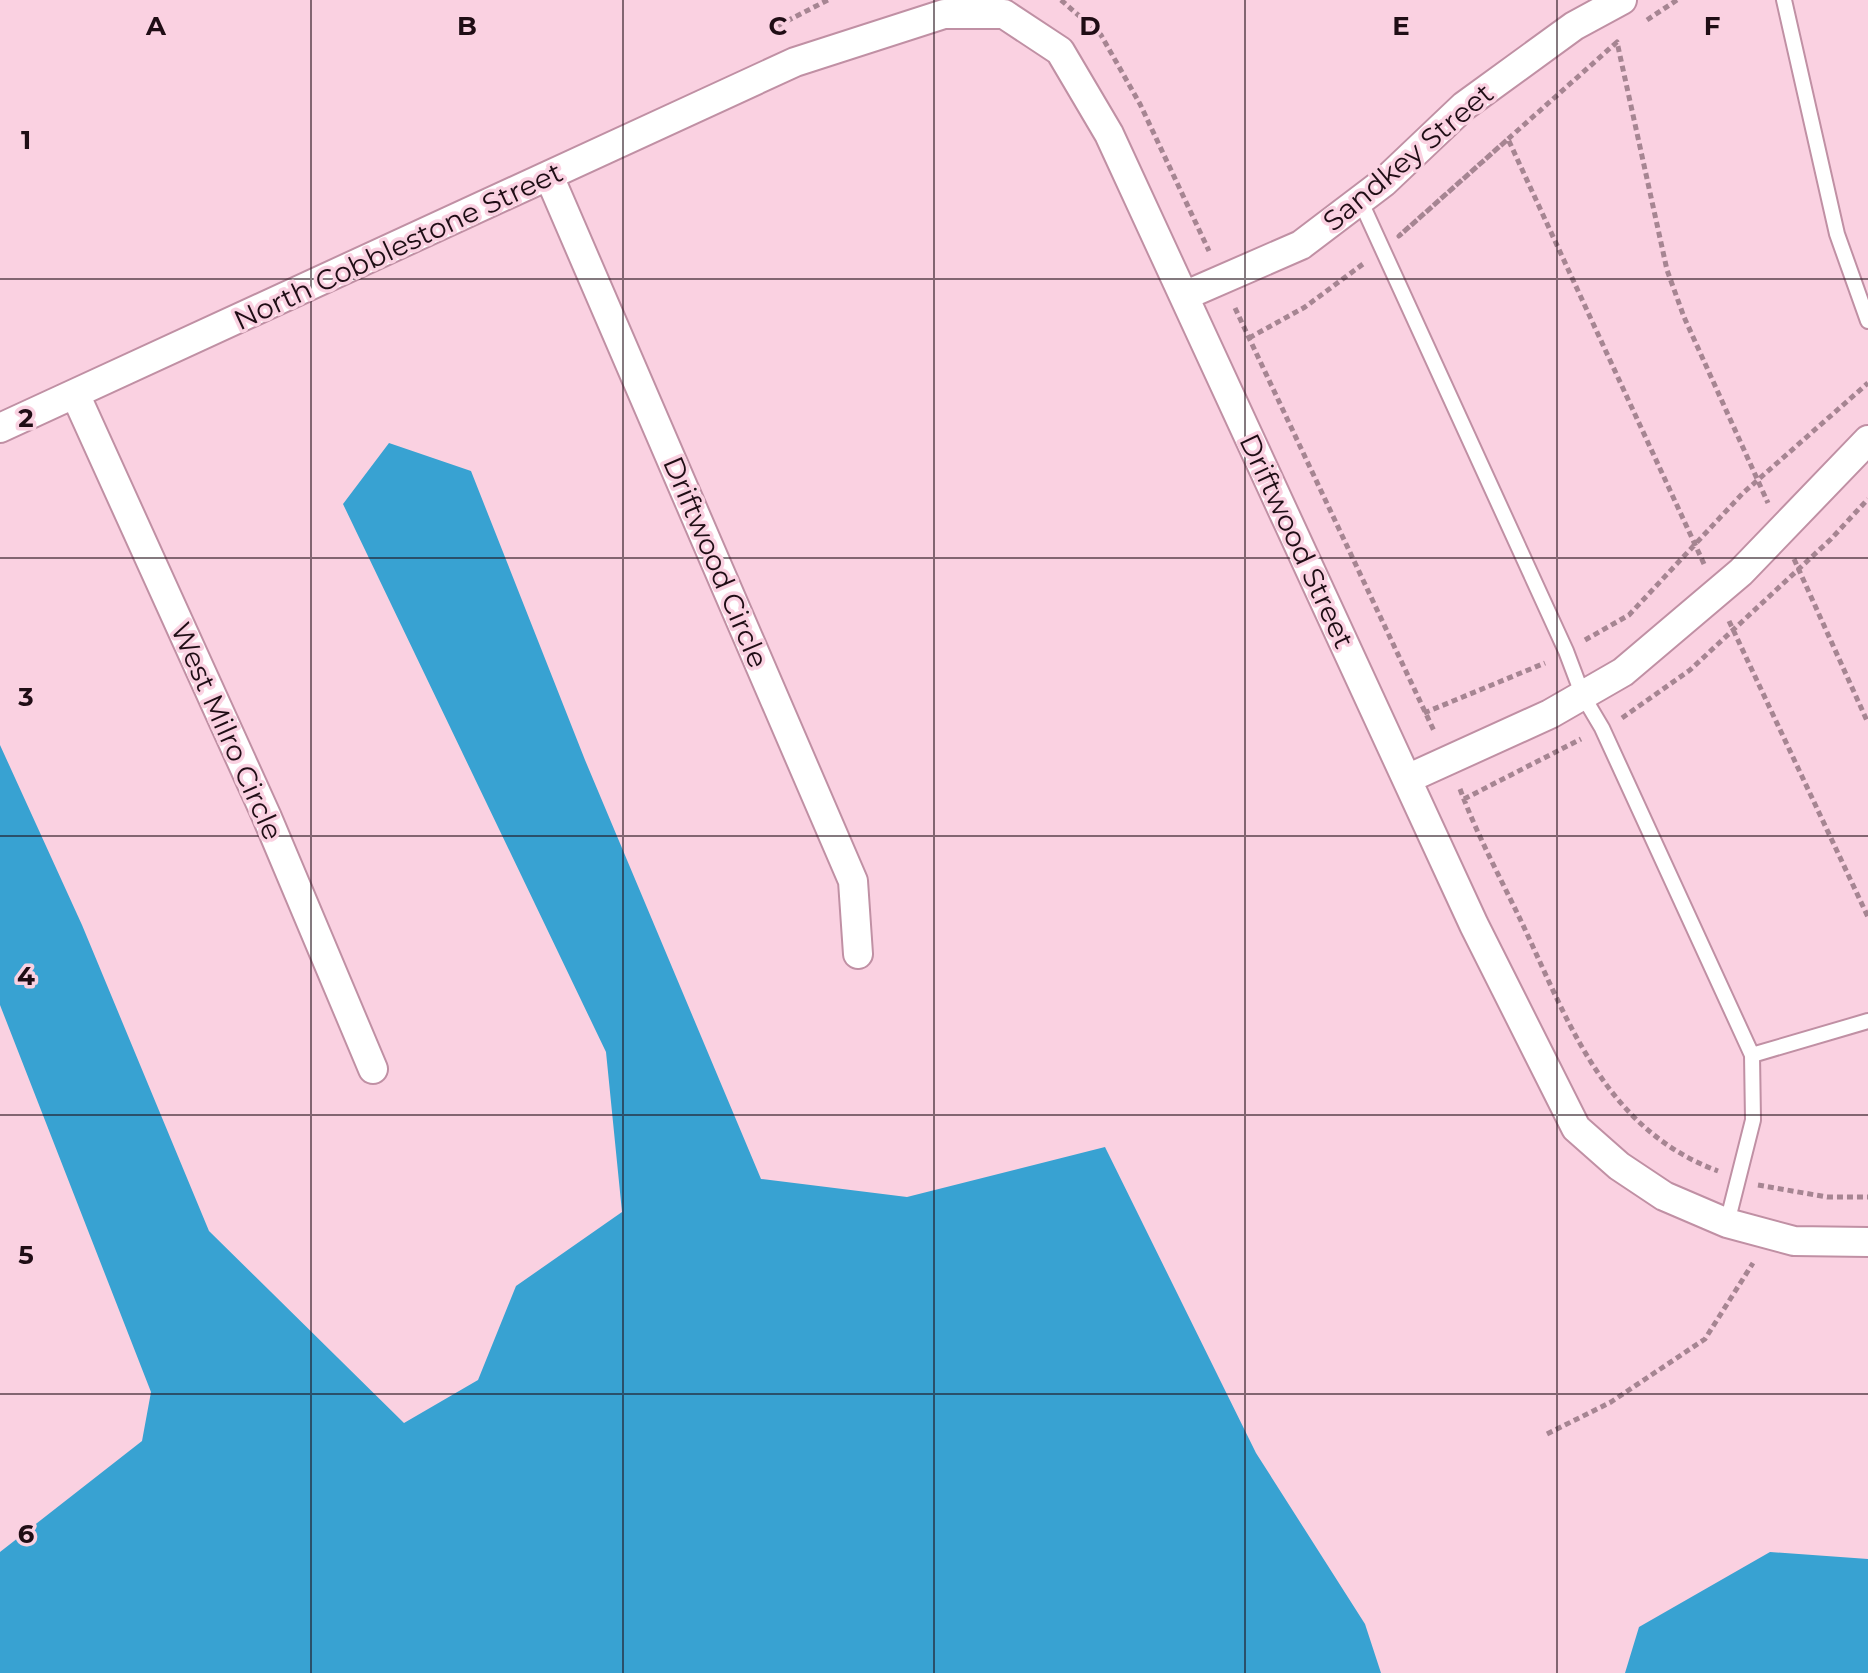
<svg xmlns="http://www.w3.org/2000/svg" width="1868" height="1673" viewBox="0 0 1868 1673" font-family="Montserrat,sans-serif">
<rect width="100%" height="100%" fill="#fad1e1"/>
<path fill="#38a2d2" d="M 389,443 L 471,471 L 585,760 L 761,1179 L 907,1197 L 1105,1147 L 1256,1453 L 1365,1624 L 1381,1673 L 0,1673 L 0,1552 L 142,1441 L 151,1392 L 0,1005 L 0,745 L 82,925 L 209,1231 L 404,1423 L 478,1380 L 516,1286 L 622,1212 L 606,1052 L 343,504 Z
M 1770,1552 L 1868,1559 L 1868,1673 L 1625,1673 L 1639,1627 Z"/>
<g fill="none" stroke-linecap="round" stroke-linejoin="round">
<g stroke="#c090a4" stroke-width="18">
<path id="lane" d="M 1784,0 L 1837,234 L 1868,321
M 1360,200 L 1566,651 L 1583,696 L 1602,728 L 1752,1055 L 1868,1021
M 1727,1223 L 1753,1120 L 1752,1055"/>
</g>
<g stroke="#c090a4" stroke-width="32">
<path id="street" d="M 549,176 L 853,881 L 858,954
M 1184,296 L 1301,245 L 1384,182 L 1464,106 L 1574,26 L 1622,0
M 76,396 L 266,815 L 373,1069
M 0,428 L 795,62 L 944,14 L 1004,14 L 1060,51 L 1109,134 L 1474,925 L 1576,1128 L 1619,1166 L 1664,1196 L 1727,1223 L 1794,1241 L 1868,1242
M 1407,779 L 1550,714 L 1623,672 L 1741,572 L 1868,440"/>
</g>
<path stroke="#a68592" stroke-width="5" stroke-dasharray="6 4" stroke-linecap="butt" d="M 1061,0 L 1101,35 L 1140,104 L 1209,251
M 1647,20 L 1677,0
M 769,30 L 828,0
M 1235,308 L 1435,733
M 1249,338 L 1305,307 L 1363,264
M 1794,559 L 1868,723
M 1704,564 L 1508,139 L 1399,236 L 1617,42 L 1667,270 L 1684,317 L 1768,503
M 1729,621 L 1868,917
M 1585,640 L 1629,615 L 1743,493 L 1868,383
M 1424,713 L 1545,663
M 1622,718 L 1690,670 L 1831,539 L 1868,499
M 1460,789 C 1477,835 1501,879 1522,923 C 1569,1023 1605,1129 1718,1171
M 1464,799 L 1581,739
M 1758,1185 L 1827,1197 L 1868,1197
M 1547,1434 L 1611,1402 L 1705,1339 L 1753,1263"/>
<use href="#lane" stroke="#fff" stroke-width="14"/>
<use href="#street" stroke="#fff" stroke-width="28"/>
</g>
<path fill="none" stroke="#1f0d15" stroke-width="2" stroke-opacity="0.55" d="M 311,0 L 311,1673M 623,0 L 623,1673M 934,0 L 934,1673M 1245,0 L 1245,1673M 1557,0 L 1557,1673M 0,279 L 1868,279M 0,558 L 1868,558M 0,836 L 1868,836M 0,1115 L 1868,1115M 0,1394 L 1868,1394"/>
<g text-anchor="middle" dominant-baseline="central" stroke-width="7" stroke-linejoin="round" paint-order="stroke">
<g font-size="28" fill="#1f0d15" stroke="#fad1e1">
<text transform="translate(1408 157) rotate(-40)">Sandkey Street</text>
<text transform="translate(398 246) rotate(-25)">North Cobblestone Street</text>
<text transform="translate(1297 541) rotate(65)">Driftwood Street</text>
<text transform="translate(716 562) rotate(67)">Driftwood Circle</text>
<text transform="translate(227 731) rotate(66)">West Milro Circle</text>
</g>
</g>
<g font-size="26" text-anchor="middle" font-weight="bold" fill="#1f0d15" stroke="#fad1e1" stroke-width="7" stroke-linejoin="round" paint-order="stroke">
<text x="156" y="35">A</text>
<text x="467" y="35">B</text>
<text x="778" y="35">C</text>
<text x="1090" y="35">D</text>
<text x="1401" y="35">E</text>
<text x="1712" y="35">F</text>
<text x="26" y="149">1</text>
<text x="26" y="427">2</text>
<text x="26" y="706">3</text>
<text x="26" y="985">4</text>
<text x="26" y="1264">5</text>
<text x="26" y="1543">6</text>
</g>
</svg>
